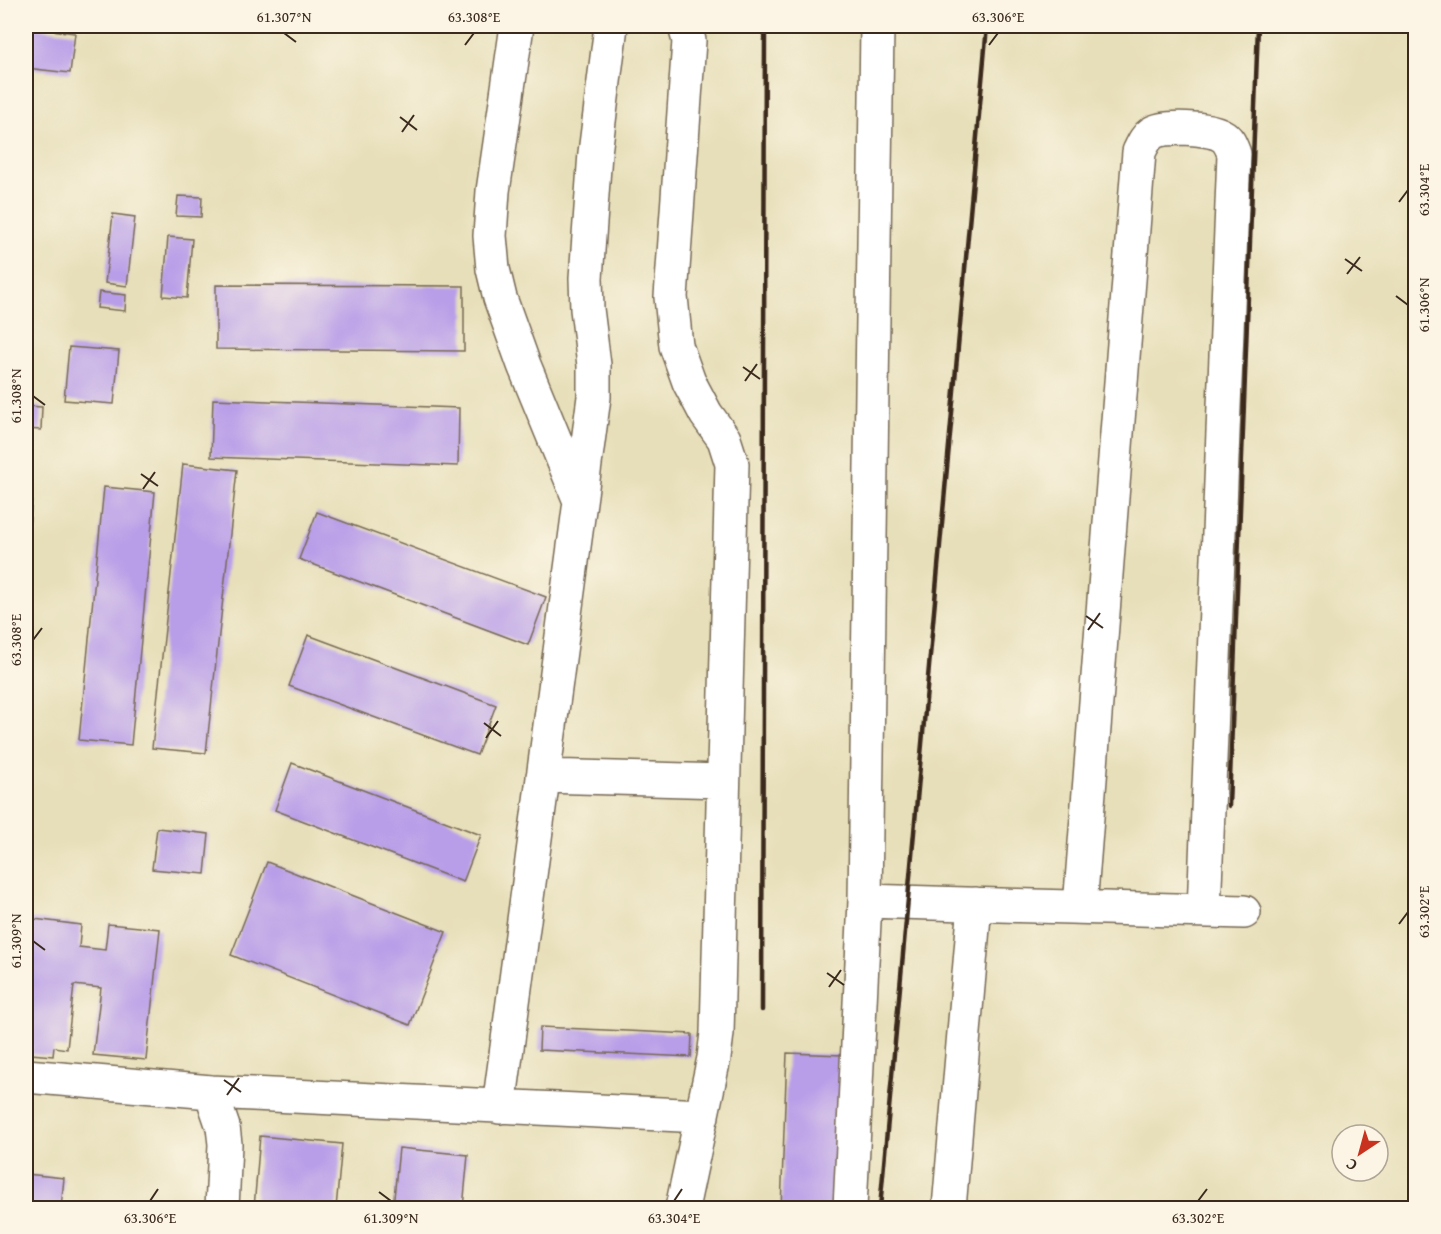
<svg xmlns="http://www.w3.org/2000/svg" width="1441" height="1234" viewBox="0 0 1441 1234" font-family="'Gentium Book Plus',serif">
<rect width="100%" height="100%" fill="#fcf5e5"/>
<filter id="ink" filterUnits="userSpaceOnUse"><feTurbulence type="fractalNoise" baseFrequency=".0167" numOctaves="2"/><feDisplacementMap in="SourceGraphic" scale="12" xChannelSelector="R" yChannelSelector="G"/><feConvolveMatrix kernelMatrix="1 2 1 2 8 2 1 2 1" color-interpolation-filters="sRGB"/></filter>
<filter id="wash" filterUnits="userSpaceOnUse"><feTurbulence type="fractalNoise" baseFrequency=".008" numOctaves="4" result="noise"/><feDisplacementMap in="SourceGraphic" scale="24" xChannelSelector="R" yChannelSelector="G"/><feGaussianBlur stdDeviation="1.35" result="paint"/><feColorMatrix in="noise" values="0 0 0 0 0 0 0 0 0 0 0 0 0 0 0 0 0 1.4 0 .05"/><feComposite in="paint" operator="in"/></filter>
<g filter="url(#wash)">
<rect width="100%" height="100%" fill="#e7dfb9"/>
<g id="blocks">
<path fill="#b89de8" d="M 26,27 L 75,33 L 70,73 L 26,68 Z
M 178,196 L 202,197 L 201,217 L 176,216 Z
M 113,214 L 135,217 L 127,286 L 105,283 Z
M 168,237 L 192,239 L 187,298 L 163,296 Z
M 216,285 L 464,286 L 464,351 L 216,349 Z
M 99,292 L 126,295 L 125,311 L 97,308 Z
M 69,347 L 119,351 L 114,404 L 64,400 Z
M 213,399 L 459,408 L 458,466 L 211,457 Z
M 26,406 L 42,407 L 41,430 L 26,429 Z
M 183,464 L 237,470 L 206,753 L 152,748 Z
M 104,487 L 155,492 L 131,745 L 79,740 Z
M 26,497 L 32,497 L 27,546 L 26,546 Z
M 317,512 L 546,597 L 528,645 L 299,559 Z
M 308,635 L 496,705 L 477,755 L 289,686 Z
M 292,763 L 481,835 L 463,882 L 275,810 Z
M 157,828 L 209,834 L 205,874 L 152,869 Z
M 267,862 L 446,932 L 410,1025 L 231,955 Z
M 26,918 L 81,925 L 79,947 L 105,950 L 108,924 L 160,929 L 146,1060 L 93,1055 L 101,988 L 74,985 L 67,1049 L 54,1047 L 53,1056 L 31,1054 L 32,1044 L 26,1044 Z
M 540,1027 L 692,1034 L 691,1057 L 539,1050 Z
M 787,1053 L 843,1055 L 837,1208 L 781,1208 Z
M 260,1136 L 342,1144 L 336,1208 L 254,1208 Z
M 399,1148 L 468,1155 L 463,1208 L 393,1208 Z
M 26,1174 L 64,1178 L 61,1208 L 26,1208 Z"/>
</g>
</g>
<g filter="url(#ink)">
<use href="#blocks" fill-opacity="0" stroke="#776954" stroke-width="1.5"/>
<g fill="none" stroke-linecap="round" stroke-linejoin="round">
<g stroke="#776954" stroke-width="36">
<path id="minor" d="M 517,26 L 493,191 L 490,236 L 493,269 L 500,298 L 524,365 L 580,501
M 543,776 L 723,781
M 865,901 L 1244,912
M 1080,907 L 1139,152 C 1143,144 1145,138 1152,133 C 1165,125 1209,128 1221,135 C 1229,139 1231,146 1234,154 L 1204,911
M 26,1076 L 211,1092 L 702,1116
M 211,1092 L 223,1127 L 225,1144 L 222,1208
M 499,1107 L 594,397 L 594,365 L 587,309 L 586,278 L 595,153 L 611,26
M 682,1208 L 714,1058 L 717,1033 L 732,464 L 724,439 L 706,414 L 689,382 L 676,346 L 671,297 L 689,41 L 685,26
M 850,1208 L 865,901 L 877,26
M 949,1208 L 975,904"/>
</g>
<use href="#minor" stroke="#fff" stroke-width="33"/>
<path stroke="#3b2a1e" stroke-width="4.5" d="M 1229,806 L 1258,26
M 762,1010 L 765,26
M 880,1208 L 987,26"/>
</g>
</g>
<path fill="none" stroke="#3b2a1e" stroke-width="2" d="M 284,33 L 296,42M 465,45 L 474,33M 989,45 L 998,33M 400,117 L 417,130M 402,132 L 414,115M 1399,202 L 1408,190M 1345,259 L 1362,271M 1347,274 L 1360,257M 1396,296 L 1408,305M 743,367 L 760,379M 745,381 L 757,364M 33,396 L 45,405M 141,474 L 158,486M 143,489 L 155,472M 1086,616 L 1103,628M 1088,630 L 1100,613M 33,640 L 42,628M 484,723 L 501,736M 486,738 L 498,721M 1399,924 L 1408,912M 33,941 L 45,950M 827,973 L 844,985M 829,987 L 841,970M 224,1080 L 241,1092M 227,1095 L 239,1078M 379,1192 L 391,1201M 150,1201 L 158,1189M 674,1201 L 682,1189M 1198,1201 L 1207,1189"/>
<rect width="1441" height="1234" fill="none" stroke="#fcf5e5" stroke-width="66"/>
<g transform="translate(1360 1153) rotate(216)"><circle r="28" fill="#fcf5e5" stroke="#afa495" stroke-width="1.5"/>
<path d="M0-4.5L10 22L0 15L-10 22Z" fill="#c8321e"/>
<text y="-9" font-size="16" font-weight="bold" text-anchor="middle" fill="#3b2a1e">С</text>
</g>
<rect x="33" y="33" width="1375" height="1168" fill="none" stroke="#3b2a1e" stroke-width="2"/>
<g font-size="15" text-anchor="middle" fill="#3b2a1e">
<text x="284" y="22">61.307°N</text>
<text x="474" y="22">63.308°E</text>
<text x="998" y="22">63.306°E</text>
<text transform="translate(1424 190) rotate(-90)" y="5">63.304°E</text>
<text transform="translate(1424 305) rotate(-90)" y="5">61.306°N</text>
<text transform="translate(16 396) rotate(-90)" y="5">61.308°N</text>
<text transform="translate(16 640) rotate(-90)" y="5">63.308°E</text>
<text transform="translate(1424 912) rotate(-90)" y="5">63.302°E</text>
<text transform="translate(16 941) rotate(-90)" y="5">61.309°N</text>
<text x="150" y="1223">63.306°E</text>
<text x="391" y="1223">61.309°N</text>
<text x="674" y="1223">63.304°E</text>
<text x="1198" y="1223">63.302°E</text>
</g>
</svg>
